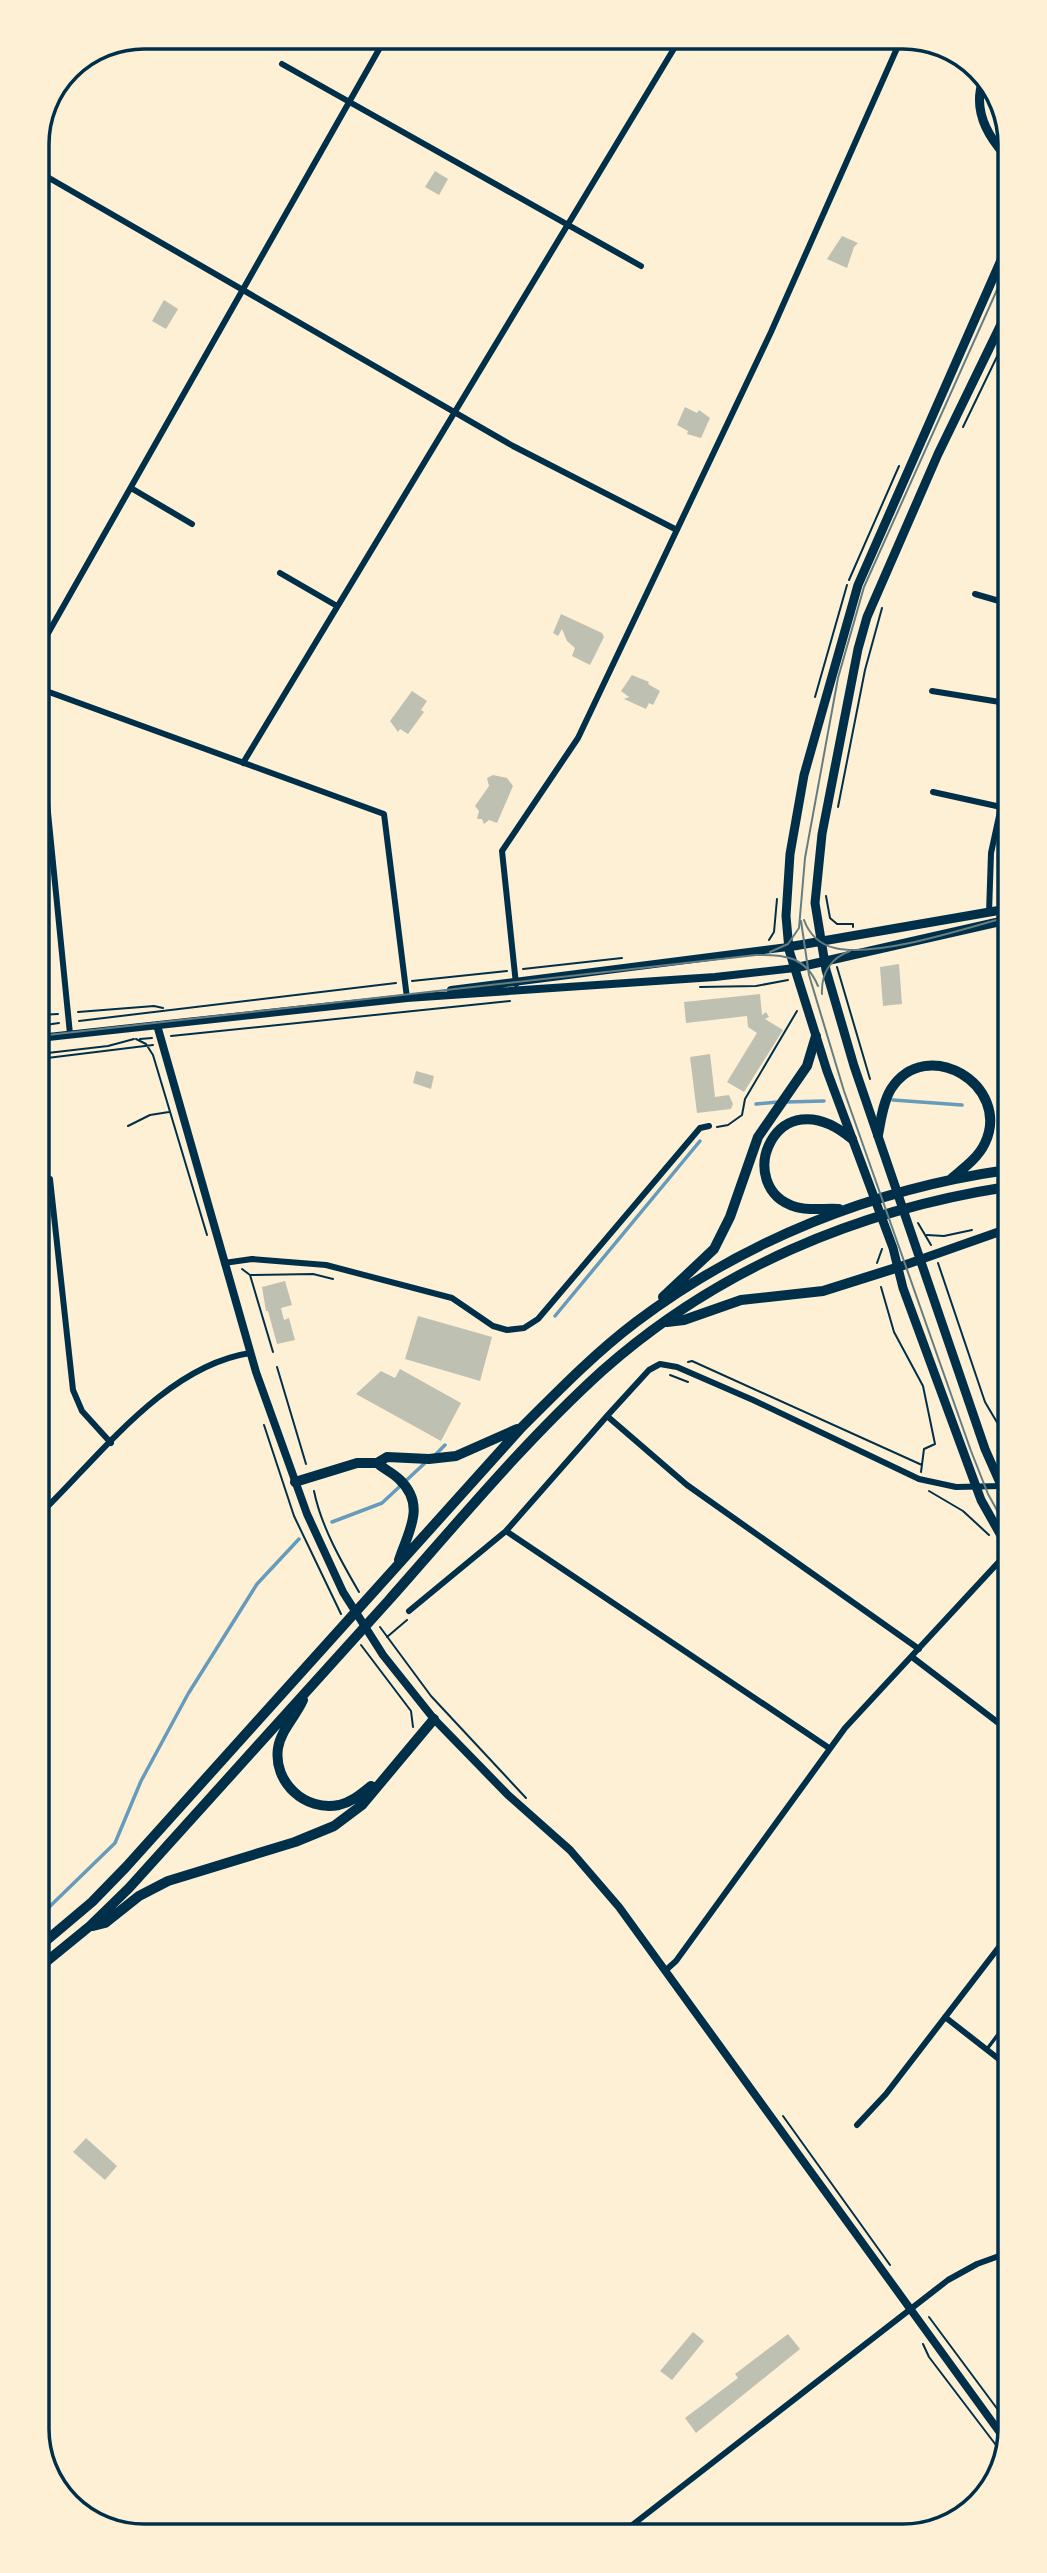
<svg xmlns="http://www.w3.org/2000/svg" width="1047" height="2573" viewBox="0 0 1047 2573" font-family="Mulish,sans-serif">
<rect width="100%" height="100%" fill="#fdf0d5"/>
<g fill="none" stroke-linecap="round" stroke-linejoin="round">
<path stroke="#669bbc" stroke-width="3.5" d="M 893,1100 L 962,1105
M 786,1102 L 824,1101
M 756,1104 L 778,1102
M 555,1316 L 700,1141
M 435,1455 L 445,1445
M 332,1522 L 382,1503 L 426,1462
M 41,1915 L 115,1843 L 141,1781 L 188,1694 L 257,1584 L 299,1539"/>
</g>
<path fill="#bec0b2" d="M 435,171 L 448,179 L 439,195 L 425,187 Z
M 842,236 L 858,243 L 854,247 L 847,268 L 827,259 Z
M 164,300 L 178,309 L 166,329 L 152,321 Z
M 685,407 L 697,413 L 699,410 L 710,418 L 701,438 L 687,434 L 688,431 L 677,425 Z
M 561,614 L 602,633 L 604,637 L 590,665 L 572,656 L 575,648 L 567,641 L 562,629 L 558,636 L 553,633 Z
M 632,675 L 649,682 L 648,684 L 660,691 L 653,705 L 649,703 L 646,709 L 624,699 L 629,697 L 621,691 Z
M 412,691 L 427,701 L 421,710 L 424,712 L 408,734 L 400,729 L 398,732 L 390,721 Z
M 493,775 L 507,778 L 513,786 L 497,823 L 489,820 L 484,824 L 482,819 L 477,819 L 479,811 L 475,806 L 489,786 L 487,778 Z
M 899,964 L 902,1004 L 883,1006 L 880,967 Z
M 760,994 L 762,1015 L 766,1012 L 769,1017 L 765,1019 L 783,1030 L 744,1092 L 727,1082 L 757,1033 L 748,1027 L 747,1016 L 686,1023 L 684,1002 Z
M 710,1054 L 715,1097 L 729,1095 L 733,1104 L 731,1109 L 697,1113 L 690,1057 Z
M 416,1071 L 434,1076 L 431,1089 L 413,1083 Z
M 285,1281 L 292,1305 L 281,1308 L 284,1320 L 289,1318 L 295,1340 L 277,1344 L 268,1311 L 266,1311 L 262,1287 Z
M 418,1316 L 492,1337 L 480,1381 L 405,1359 Z
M 400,1369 L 461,1403 L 441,1441 L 356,1394 L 381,1371 L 395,1378 Z
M 86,2138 L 117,2166 L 105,2180 L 73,2152 Z
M 693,2332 L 704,2341 L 672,2380 L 660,2371 Z
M 788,2334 L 800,2349 L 696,2433 L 685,2418 L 738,2378 L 735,2374 Z"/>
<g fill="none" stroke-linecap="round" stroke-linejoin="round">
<path stroke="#003049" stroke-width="2" d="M 1001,241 L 1005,233
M 963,427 L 1005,340
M 849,580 L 899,466
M 815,697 L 847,585
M 838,807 L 865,670 L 882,608
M 826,896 L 830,918 L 837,924 L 853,924 L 853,927
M 769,940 L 774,932 L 777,899
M 837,967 L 870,1079
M 523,969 L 622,958
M 412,981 L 507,971
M 700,987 L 756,986 L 788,980
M 78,1012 L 154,1006 L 163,1008
M 39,1015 L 58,1014
M 79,1021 L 396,983
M 39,1026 L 59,1023
M 171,1036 L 510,1001
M 136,1039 L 146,1044 L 153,1055 L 207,1235
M 140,1039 L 152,1038
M 39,1054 L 108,1046 L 134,1039
M 39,1059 L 153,1045
M 128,1126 L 150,1115 L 169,1112
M 717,1127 L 728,1125 L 742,1115 L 745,1099 L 797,1011
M 918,1223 L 931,1245
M 927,1235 L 944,1236 L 972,1230
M 877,1263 L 882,1249
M 938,1263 L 985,1402 L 1008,1441
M 242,1269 L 250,1275 L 273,1352
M 251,1275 L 313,1274 L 333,1279
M 881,1287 L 894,1332 L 923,1386 L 935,1444 L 924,1449 L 921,1472
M 688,1362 L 692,1361 L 922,1465
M 277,1367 L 306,1464
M 670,1375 L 688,1382
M 264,1425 L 294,1516 L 341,1614
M 314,1491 C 321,1526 341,1561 359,1592
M 929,1491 L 963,1511 L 989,1535
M 380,1627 L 431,1696 L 526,1798
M 387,1637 L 407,1620
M 361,1645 L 411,1711 L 413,1727
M 783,2116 L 890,2265
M 929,2317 L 1010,2426
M 923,2344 L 929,2357 L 1002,2453"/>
<path stroke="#003049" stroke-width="3.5" d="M 987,2049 L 1009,2020"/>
<path stroke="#003049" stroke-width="6" d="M 282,64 L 641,266
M 37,171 L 513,446 L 677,530
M 131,488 L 192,524
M 280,573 L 337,606
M 975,594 L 1006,603
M 38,651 L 386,37
M 38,688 L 384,814 L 407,998
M 932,691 L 1006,703
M 38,712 L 70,1034
M 243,763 L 681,37
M 933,792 L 1001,807
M 989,913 L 991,853 L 1006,784
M 516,984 L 502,851 L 578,738 L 771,332 L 902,37
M 50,1179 L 73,1390 L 82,1411 L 111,1443
M 224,1263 L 252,1259 L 326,1265 L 452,1298 L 493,1326 L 507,1330 L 524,1328 L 538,1319 L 700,1128 L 709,1126
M 607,1416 L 687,1485 L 919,1649
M 40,1514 C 99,1457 165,1366 250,1353
M 506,1531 L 829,1748
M 409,1611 L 506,1531 L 607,1416 L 649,1370 L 660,1364 L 677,1367 L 753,1400 L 919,1479 L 956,1487 L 1001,1486
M 912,1657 L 1009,1731
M 666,1970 L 676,1961 L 845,1728 L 1008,1552
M 945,2017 L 1009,2067
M 857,2125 L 886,2094 L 1009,1934
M 622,2533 L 948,2280 L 977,2264 L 1010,2252"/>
<path stroke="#003049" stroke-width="8" d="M 451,990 L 788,947
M 157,1025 L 256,1372 L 307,1514 L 343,1592 L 383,1655 L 434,1719 L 508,1795 L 570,1850 L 619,1907 L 1006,2441
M 39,1038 L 407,998 L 715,977 L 795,968"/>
<path stroke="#003049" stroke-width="9" d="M 983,80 C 973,108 986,134 1005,155
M 1005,251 L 858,585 L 804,775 L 790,854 L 786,916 L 789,950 L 827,1071 L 893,1248 L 903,1288 L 981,1500 L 1008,1548
M 1005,316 L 938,454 L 867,617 L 858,649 L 822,834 L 815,903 L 826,970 L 854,1066 L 985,1449 L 1008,1501
M 788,947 L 1007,909
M 795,968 L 1007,920
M 899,1267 L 1007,1229"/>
<path stroke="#003049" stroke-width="10" d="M 878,1135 C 881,1120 883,1102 891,1089 C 926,1034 1012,1085 985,1143 C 978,1158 964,1168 952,1178
M 839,1209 C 825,1208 809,1211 796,1207 C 731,1188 775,1074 852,1139
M 663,1297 L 714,1249 L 730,1217 L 758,1137 L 807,1066 L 816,1036
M 667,1322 L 684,1320 L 741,1300 L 823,1291 L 899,1267
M 377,1463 C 384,1469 393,1473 399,1479 C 427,1505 408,1532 399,1560
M 295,1482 L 357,1463 L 377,1463 L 387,1457 L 429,1459 L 456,1456 L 517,1429
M 303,1700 C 296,1716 281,1730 278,1748 C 273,1782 305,1812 339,1805 C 352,1802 361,1794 371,1786
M 93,1926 L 105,1923 L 139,1896 L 168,1881 L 295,1842 L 334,1826 L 362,1805 L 434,1719
M 41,1945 L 92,1902 L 126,1867 L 522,1427 C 559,1390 595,1353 636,1322 C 745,1240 873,1189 1007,1170
M 41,1966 L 90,1926 L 129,1888 C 215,1792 302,1696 389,1600 C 458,1522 525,1441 602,1371 C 717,1269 857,1210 1007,1187"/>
<path stroke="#657d81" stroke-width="2" d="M 804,920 C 809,934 820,945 835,948 C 876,958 964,929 1007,917
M 801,921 L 809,975 L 844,1091 L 971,1451 L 988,1494 L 1008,1530
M 770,952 L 788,944 L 799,928 L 805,858 L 838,678 L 864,587 L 1005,272
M 822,994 C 821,973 831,958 850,951
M 39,1036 L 756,955 C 785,954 806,957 818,986"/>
</g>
<path d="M0 0H1047V2573H0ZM144 49H903A95 95 0 0 1 998 144V2429A95 95 0 0 1 903 2524H144A95 95 0 0 1 49 2429V144A95 95 0 0 1 144 49Z" fill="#fdf0d5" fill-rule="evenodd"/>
<path fill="none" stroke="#003049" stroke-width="3.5" d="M144 49H903A95 95 0 0 1 998 144V2429A95 95 0 0 1 903 2524H144A95 95 0 0 1 49 2429V144A95 95 0 0 1 144 49Z"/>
</svg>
